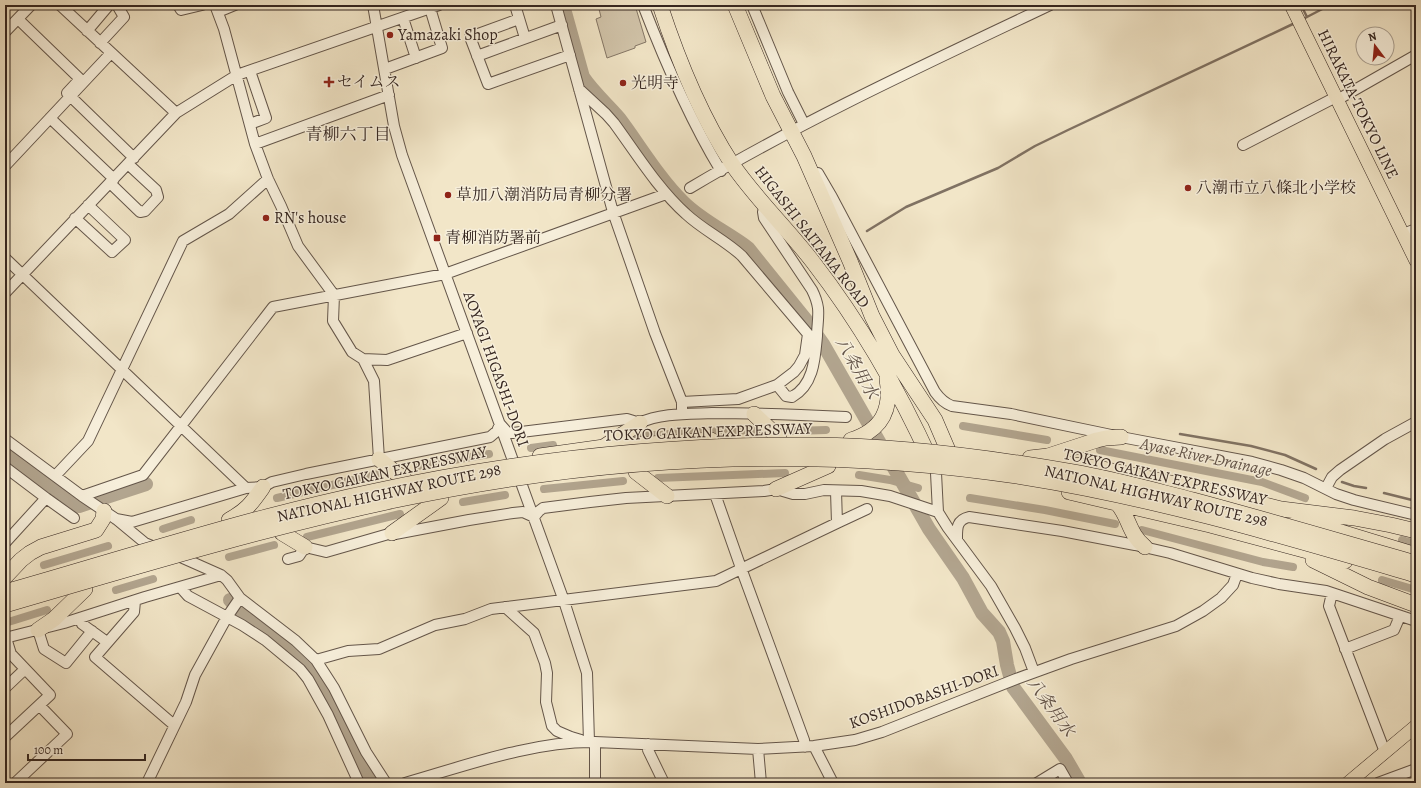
<svg xmlns="http://www.w3.org/2000/svg" width="1421" height="788" viewBox="0 0 1421 788" font-family="Alegreya,'Noto Serif JP',serif">
<rect width="100%" height="100%" fill="#f2e6c8"/>
<filter id="stains"><feTurbulence type="fractalNoise" baseFrequency=".005" numOctaves="4"/><feColorMatrix values="0 0 0 0 .2 0 0 0 0 .09 0 0 0 0 .02 0 0 0 .5 -.17"/></filter>
<radialGradient id="worn" r=".72"><stop offset=".6" stop-color="#630" stop-opacity="0"/><stop offset="1" stop-color="#630" stop-opacity=".3"/></radialGradient>
<path fill="#d2c5ab" stroke="#847666" d="M 598,5 L 635,5 L 646,42 L 635,46 L 635,48 L 607,58 L 596,19 L 601,17 Z"/>
<g fill="none" stroke-linecap="round" stroke-linejoin="round">
<path stroke="#807263" stroke-width="2.5" d="M 1301,5 L 1307,17
M 1305,18 L 1330,5
M 867,231 L 906,207 L 998,168 L 1035,146 L 1068,130 L 1295,23
M 1180,434 L 1251,446 L 1285,455 L 1316,469
M 1342,482 L 1354,486 L 1366,488
M 1384,493 L 1416,501"/>
<path stroke="#b2a58f" stroke-width="8" d="M 963,426 L 1047,440
M 792,431 L 826,430
M 638,436 L 701,432 L 757,430
M 531,448 L 553,445
M 1100,450 L 1262,482 L 1305,498
M 417,466 L 489,454
M 859,475 L 890,480 L 918,488
M 658,478 L 785,473
M 544,489 L 623,481
M 277,498 L 379,474
M 970,498 L 1045,510 L 1115,524
M 463,502 L 505,495
M 163,529 L 191,520
M 1142,530 L 1263,562 L 1293,567
M 307,537 L 400,514
M 1402,540 L 1416,544
M 229,557 L 274,545
M 44,565 L 108,546
M 1382,580 L 1416,590
M 116,590 L 153,579
M 5,623 L 47,610"/>
<path stroke="#b2a58f" stroke-width="14" d="M 563,5 L 583,77 C 593,92 607,104 619,118 C 640,146 658,177 683,202 C 702,221 727,232 748,248 L 806,320 L 823,344 L 929,529 L 963,578 L 982,613 L 999,632 L 1003,641 L 1007,665 L 1013,687 L 1066,759 L 1080,783
M 5,453 L 79,506 L 146,484
M 230,600 L 241,612 L 302,655 L 339,712 L 373,783"/>
<g stroke="#64564a" stroke-width="12">
<path id="minor" d="M 60,5 L 176,113
M 178,5 L 181,10 L 202,5
M 215,5 L 224,29 L 255,144 L 268,179 L 281,206 L 298,246 L 334,295 L 333,321 L 352,352 L 363,359 L 374,381 L 379,459
M 373,5 L 394,126 L 402,155 L 564,601 L 587,673 L 589,742
M 515,5 L 525,38
M 556,5 L 613,212 L 655,333 L 682,402 L 682,409
M 643,5 C 665,62 689,118 721,171
M 752,5 L 788,92 L 804,124
M 218,12 L 235,5
M 403,18 L 416,58
M 18,19 L 80,79 L 67,93 L 134,158
M 519,19 L 470,37 L 488,84 L 570,55
M 87,31 L 109,5
M 5,32 L 31,5
M 100,43 L 124,17 L 117,5
M 477,56 L 562,25
M 385,69 L 442,48 L 430,8
M 250,71 L 266,118 L 250,124
M 579,89 L 606,114 L 614,123 C 636,153 658,189 686,214 C 703,230 725,240 742,256 L 808,334 L 805,355 L 799,366 L 794,372 L 777,385 L 738,399 L 682,402
M 1337,100 L 1416,55
M 50,118 L 114,179
M 255,144 L 389,95
M 1243,145 L 1336,97
M 5,166 L 111,53
M 818,173 L 832,197 L 935,392 C 940,399 944,403 952,406 L 1011,414 L 1121,437 L 1252,462 L 1281,470 L 1304,478 L 1336,494 L 1354,500 L 1416,515
M 110,183 L 140,212 L 145,211 L 158,197 L 156,190 L 128,164
M 690,188 C 806,119 928,63 1050,5
M 765,205 L 763,212 L 764,218 L 812,290 C 815,296 817,301 818,308 C 819,317 817,327 817,336 C 815,358 814,385 792,397 L 786,396 L 777,385
M 75,218 L 112,252 L 125,240 L 88,205
M 1403,234 L 1416,229
M 5,258 L 246,488
M 5,293 L 176,113 L 237,75 L 439,5
M 363,359 L 387,360 L 467,333
M 5,439 L 82,496 L 116,519 L 145,543 L 157,548
M 5,467 L 46,498 L 5,543
M 936,473 L 938,512 L 948,528 L 991,586 L 1015,628 L 1025,648 L 1034,672
M 55,476 L 88,441 L 183,241 L 229,214 L 268,179
M 1326,488 L 1332,477 L 1340,470 L 1385,439 L 1416,422
M 715,494 L 741,568 L 804,740 L 805,747
M 82,496 L 143,475 L 273,307 L 445,274 L 666,194
M 46,498 L 74,518
M 116,519 L 132,522 L 246,488 L 263,487 L 272,482 L 306,474 L 490,437 L 497,431 L 500,424 L 507,432 L 513,433 L 627,419 L 640,423 C 659,413 691,414 712,413 C 757,413 802,415 846,417
M 837,523 L 867,509
M 957,540 C 957,529 956,520 969,517 L 1062,531 L 1135,545 L 1170,553 L 1252,578 L 1279,584 L 1326,591 L 1416,621
M 176,555 L 221,575 L 227,580 L 240,598 L 296,641 L 316,660 L 334,688 L 366,752 L 386,783
M 288,559 L 299,556 L 305,547 L 326,552 L 392,533 L 395,534 L 469,520 L 513,513 L 523,512 L 534,517 L 539,511 L 543,508 L 590,502 L 626,498 L 764,491 L 776,489 L 793,494 L 805,494 L 824,490 L 861,491 L 890,496 L 938,512
M 180,587 L 188,596 L 242,625 L 265,640 L 300,669 L 308,679 L 328,715 L 359,783
M 1332,593 L 1329,606 L 1385,752
M 135,601 L 134,612 L 95,657 L 174,725
M 505,607 L 534,633 L 545,663 L 547,673 L 546,702 L 552,726 L 557,731 L 571,737 L 581,740
M 80,618 L 82,624 L 107,642
M 38,630 L 44,649 L 66,663 L 92,631
M 5,638 L 64,623 L 145,597 L 221,575
M 1345,649 L 1394,630 L 1400,616
M 316,660 L 348,651 L 379,649 L 435,625 L 465,619 L 491,609 L 716,581 L 837,523 L 836,491
M 5,688 L 25,669
M 5,737 L 50,695 L 11,654 L 6,638
M 595,742 L 595,783
M 648,744 L 648,750 L 664,783
M 814,746 L 833,783
M 758,749 L 761,783
M 15,783 L 67,734 L 40,706
M 147,783 L 186,702 L 195,675 L 227,617 L 240,598
M 405,783 C 465,766 532,741 595,742 L 758,749 L 814,746 L 855,740 L 882,732 L 1016,679 L 1071,659 L 1176,626 L 1203,611 L 1221,598 L 1233,585 L 1237,574
M 1037,783 L 1060,769 L 1068,783
M 1378,783 L 1416,769"/>
</g>
<g stroke="#352620" stroke-width="14">
<path id="major" d="M 1291,5 L 1416,261
M 1348,783 L 1416,726"/>
</g>
<g stroke="#352620" stroke-width="16">
<path id="highway" d="M 660,5 C 678,60 700,115 732,164 C 756,199 787,228 813,262 C 860,323 899,390 931,461
M 735,5 L 773,96 L 804,156 L 850,261 L 872,316 L 892,355 L 935,420 L 947,448 L 940,465
M 754,414 L 779,438
M 851,440 C 882,430 892,410 887,379
M 605,446 L 640,423
M 540,456 L 604,447 L 711,440
M 1030,458 L 1048,456 L 1097,440 L 1106,438 L 1121,437
M 379,459 L 396,473 L 404,478
M 1060,463 L 1103,469 L 1205,490 L 1281,509 L 1354,518 L 1391,525 L 1416,531
M 636,472 L 667,496
M 776,489 L 828,466
M 1069,492 L 1210,525 L 1345,561
M 1117,503 C 1130,518 1128,533 1145,547
M 1298,519 L 1416,555
M 229,520 C 247,510 251,504 263,487
M 282,533 L 305,547
M 392,533 L 441,498
M 1313,560 L 1368,587 L 1416,605
M 5,577 L 21,560 L 30,553 L 41,547 L 96,530 L 103,519 L 104,511
M 38,630 L 54,619 L 85,589"/>
</g>
<use href="#minor" stroke="#f7efdb" stroke-width="10"/>
<use href="#major" stroke="#f2e6c8" stroke-width="13"/>
<use href="#highway" stroke="#f2e6c8" stroke-width="15"/>
<g stroke="#352620" stroke-width="16" stroke-linecap="butt">
<path id="highway-bridge" d="M 5,592 C 128,557 250,517 375,491 C 520,460 666,444 814,445 C 900,446 988,457 1073,472 C 1114,479 1153,490 1193,500 C 1268,520 1342,542 1416,563
M 5,605 C 135,567 264,528 396,500 C 602,456 815,445 1023,477 C 1156,498 1286,537 1416,575"/>
</g>
<use href="#highway-bridge" stroke="#f2e6c8" stroke-width="15"/>
</g>
<g fill="#8f2418" stroke="#f7efdb" stroke-width="1.5">
<circle cx="390" cy="35" r="4"/>
<path d="M327 76h4v4h4v4h-4v4h-4v-4h-4v-4h4z"/>
<circle cx="623" cy="83" r="4"/>
<circle cx="1188" cy="188" r="4"/>
<circle cx="448" cy="195" r="4"/>
<circle cx="266" cy="218" r="4"/>
<rect x="433" y="234" width="8" height="8" rx="2"/>
</g>
<g text-anchor="middle" dominant-baseline="central" stroke-width="3" stroke-linejoin="round" paint-order="stroke">
<g font-size="16" fill="#352620" stroke="#f7efdb" text-anchor="start">
<text x="398" y="35">Yamazaki Shop</text>
<text x="337" y="82">セイムス</text>
<text x="631" y="83">光明寺</text>
<text x="1196" y="188">八潮市立八條北小学校</text>
<text x="456" y="195">草加八潮消防局青柳分署</text>
<text x="274" y="218">RN's house</text>
<text x="445" y="238">青柳消防署前</text>
</g>
<g font-size="16" fill="#352620" stroke="#f7efdb">
<text transform="translate(1358 104) rotate(64)">HIRAKATA-TOKYO LINE</text>
<text transform="translate(812 237) rotate(52)">HIGASHI SAITAMA ROAD</text>
<text transform="translate(496 369) rotate(70)">AOYAGI HIGASHI-DORI</text>
<text transform="translate(708 432) rotate(-2)">TOKYO GAIKAN EXPRESSWAY</text>
<text transform="translate(385 473) rotate(-12)">TOKYO GAIKAN EXPRESSWAY</text>
<text transform="translate(1165 477) rotate(13)">TOKYO GAIKAN EXPRESSWAY</text>
<text transform="translate(389 493) rotate(-12)">NATIONAL HIGHWAY ROUTE 298</text>
<text transform="translate(1156 496) rotate(13)">NATIONAL HIGHWAY ROUTE 298</text>
<text transform="translate(924 697) rotate(-20)">KOSHIDOBASHI-DORI</text>
</g>
<g font-size="17" fill="#352620" stroke="#f7efdb">
<text x="348" y="134">青柳六丁目</text>
</g>
<g font-size="17" font-style="italic" fill="#615247" stroke="#f7efdb">
<text transform="translate(857 368) rotate(60)">八条用水</text>
<text transform="translate(1206 457) rotate(12)">Ayase River Drainage</text>
<text transform="translate(1051 707) rotate(54)">八条用水</text>
</g>
</g>
<rect width="1421" height="788" fill="none" stroke="#f2e6c8" stroke-width="20"/>
<rect x="6" y="6" width="1409" height="776" fill="none" stroke="#352620" stroke-width="2"/>
<rect x="10" y="10" width="1401" height="768" fill="none" stroke="#352620"/>
<g transform="translate(1375 46) rotate(344)"><circle r="19" fill="#f7efdb" stroke="#a99f90"/>
<path d="M0-3L7 15L0 10L-7 15Z" fill="#8f2418"/>
<text y="-6" font-size="11" font-weight="bold" text-anchor="middle" fill="#352620">N</text>
</g>
<path d="M28 754v6h117v-6" fill="none" stroke="#352620" stroke-width="2"/>
<text x="34" y="754" font-size="12" fill="#352620" stroke="#f7efdb" stroke-width="3" paint-order="stroke">100 m</text>
<rect width="100%" height="100%" filter="url(#stains)"/>
<rect width="100%" height="100%" fill="url(#worn)"/>
</svg>
